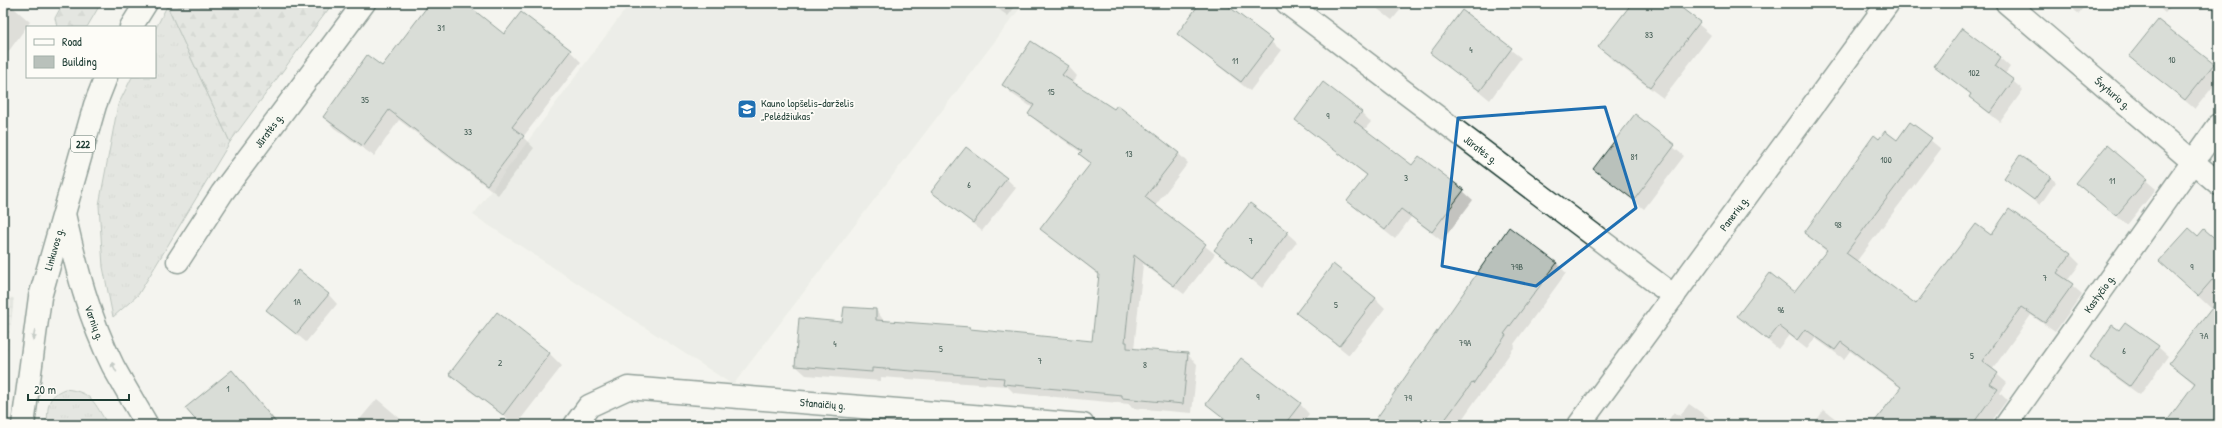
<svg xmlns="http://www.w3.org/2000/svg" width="2222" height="428" viewBox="0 0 2222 428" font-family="'Patrick Hand',sans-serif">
<defs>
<pattern id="industrial-grid" width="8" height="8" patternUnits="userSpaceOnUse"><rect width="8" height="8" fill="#e2e5df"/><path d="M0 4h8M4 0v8" fill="none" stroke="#c1c5c0"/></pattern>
<pattern id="grass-tufts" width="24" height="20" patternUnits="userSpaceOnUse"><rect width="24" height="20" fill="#d1d6d1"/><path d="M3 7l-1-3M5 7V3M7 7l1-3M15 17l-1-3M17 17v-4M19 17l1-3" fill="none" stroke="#b3b9b4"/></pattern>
<pattern id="forest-firs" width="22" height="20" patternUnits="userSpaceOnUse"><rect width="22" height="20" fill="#d1d6d1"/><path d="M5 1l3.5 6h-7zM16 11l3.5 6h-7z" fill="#b3b9b4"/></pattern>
</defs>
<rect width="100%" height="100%" fill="#f4f4ef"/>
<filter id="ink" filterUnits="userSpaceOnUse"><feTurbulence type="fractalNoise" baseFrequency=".025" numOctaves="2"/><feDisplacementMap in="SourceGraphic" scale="8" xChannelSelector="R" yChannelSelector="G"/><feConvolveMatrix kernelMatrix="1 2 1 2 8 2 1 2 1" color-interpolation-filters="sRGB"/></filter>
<g filter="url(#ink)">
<path fill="#e2e5df" d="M 630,3 L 1024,3 L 733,385 L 473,215 Z"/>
<path fill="url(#industrial-grid)" d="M 3,297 L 14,298 L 3,390 Z"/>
<path fill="url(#grass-tufts)" stroke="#788a82" d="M 167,6 L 230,142 L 138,295 L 113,317 L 103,267 L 99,205 L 118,105 L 132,77 L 155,77 L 155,30 Z
M 65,389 C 93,392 94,403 108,425 L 47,425 C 48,408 46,396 65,389 Z"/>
<path fill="url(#forest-firs)" stroke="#788a82" d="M 63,3 L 101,3 L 87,27 L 57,27 L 55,18 Z
M 169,3 L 333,3 L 230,142 L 167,6 Z"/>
<path fill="#0003" d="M 3,3 L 8,3 L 30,22 L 3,59 Z
M 431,3 L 463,3 L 504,35 L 521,13 L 570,51 L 581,62 L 523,137 L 534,148 L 498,195 L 399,120 L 374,156 L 334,128 L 324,117 L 382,67 Z
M 990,3 L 1018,3 L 1008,16 Z
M 1132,3 L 1141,3 L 1138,7 Z
M 1202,3 L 1222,3 L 1281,50 L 1250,91 L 1178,34 Z
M 1370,3 L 1406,3 L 1392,20 Z
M 1633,3 L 1673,3 L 1711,35 L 1663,98 L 1612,60 L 1600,47 Z
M 2066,3 L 2088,3 L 2079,14 Z
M 2154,3 L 2174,3 L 2165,13 Z
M 1463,12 L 1521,58 L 1490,100 L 1431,52 Z
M 2158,22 L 2219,71 L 2219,79 L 2195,109 L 2131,56 Z
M 2000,58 L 2010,67 L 2005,74 L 2023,90 L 2000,122 L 1980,106 L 1970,97 L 1972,95 L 1935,65 Z
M 1068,66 L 1077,76 L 1073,83 L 1179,154 L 1188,163 L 1155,206 L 1215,254 L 1184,294 L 1143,264 L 1134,349 L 1187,354 L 1197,364 L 1192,413 L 1132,408 L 1129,404 L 1014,393 L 1007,386 L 881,377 L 881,381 L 806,375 L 796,366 L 843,323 L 845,308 L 876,310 L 885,322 L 970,328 L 972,330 L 1092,342 L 1100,276 L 1041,229 L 1091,165 L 1081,154 L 1082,153 L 1039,123 L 1029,114 L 1033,108 L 1012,94 L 1003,85 Z
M 1361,112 L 1371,122 L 1364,130 L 1412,167 L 1463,191 L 1473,200 L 1442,241 L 1411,217 L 1395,239 L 1358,210 L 1348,201 L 1367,176 L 1296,120 Z
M 1635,116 L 1684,156 L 1644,209 L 1594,169 Z
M 1911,124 L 1941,149 L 1856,262 L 1916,305 L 1991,237 L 2070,254 L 2080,264 L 2067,281 L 2082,294 L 2055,332 L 2031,315 L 1992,370 L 2007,383 L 2000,393 L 2007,400 L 1989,425 L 1980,425 L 1961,411 L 1951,425 L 1873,425 L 1901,388 L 1850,351 L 1844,359 L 1815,338 L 1807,349 L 1789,335 L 1778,349 L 1738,316 L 1794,294 L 1827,252 L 1805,233 L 1879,140 L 1897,142 Z
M 2107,147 L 2156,189 L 2127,225 L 2077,183 Z
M 2050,177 L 2056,182 L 2040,205 L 2005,178 Z
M 1006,178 L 1016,188 L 982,231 L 933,192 Z
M 1509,228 L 1557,263 L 1566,273 L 1514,344 L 1515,346 L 1483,392 L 1482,391 L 1458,425 L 1374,425 L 1478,273 L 1477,272 Z
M 1287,233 L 1297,242 L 1262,288 L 1215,250 Z
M 2198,237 L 2219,244 L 2219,422 L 2195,385 L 2170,363 L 2212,309 L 2160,261 Z
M 328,294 L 337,304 L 306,342 L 268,310 Z
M 1375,298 L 1385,308 L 1349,355 L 1297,313 Z
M 2120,332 L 2158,347 L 2168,356 L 2140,395 L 2100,366 L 2091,357 Z
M 549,353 L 562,366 L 516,425 L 463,386 L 451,373 Z
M 232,371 L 241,380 L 279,425 L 201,425 Z
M 377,399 L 403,421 L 407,425 L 355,425 Z
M 1207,404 L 1300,404 L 1309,414 L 1301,425 L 1232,425 Z
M 1689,404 L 1719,425 L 1665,425 L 1674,412 L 1680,416 Z
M 1824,410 L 1844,425 L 1813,425 Z
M 2061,421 L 2067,425 L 2059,425 Z"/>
<path fill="#b9c1bb" stroke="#1f3d34" d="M 430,3 L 465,3 L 504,34 L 521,12 L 571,50 L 512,127 L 524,136 L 487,185 L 389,110 L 363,146 L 323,117 L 367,55 L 382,66 Z
M 1200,3 L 1224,3 L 1273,40 L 1241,82 L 1177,34 Z
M 1632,3 L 1675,3 L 1700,22 L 1650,87 L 1598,47 Z
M 1462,10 L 1512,48 L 1480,91 L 1430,53 Z
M 2158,20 L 2214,64 L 2185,100 L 2129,56 Z
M 1962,28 L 2001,57 L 1995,66 L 2014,80 L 1990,113 L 1969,97 L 1971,94 L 1934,66 Z
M 1031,41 L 1069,66 L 1062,75 L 1114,109 L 1117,105 L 1179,153 L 1145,197 L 1206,244 L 1174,286 L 1134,255 L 1125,342 L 1127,342 L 1127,348 L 1188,353 L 1183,404 L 1122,398 L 1122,395 L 1003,384 L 1004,378 L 872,368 L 872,372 L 795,366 L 799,318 L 842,322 L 844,307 L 876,309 L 876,320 L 970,327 L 970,329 L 1092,341 L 1099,274 L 1040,229 L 1091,163 L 1079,154 L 1082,151 L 1028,114 L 1034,105 L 1002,85 Z
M 1323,82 L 1362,112 L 1354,121 L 1412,165 L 1419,156 L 1464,190 L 1432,232 L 1401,209 L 1385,230 L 1347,201 L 1367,175 L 1295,120 Z
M 1635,114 L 1675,145 L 1634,200 L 1593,169 Z
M 1910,122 L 1932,138 L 1846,253 L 1916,304 L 1976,224 L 1991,235 L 2009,209 L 2071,254 L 2057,273 L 2073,284 L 2045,323 L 2021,307 L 1982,361 L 1998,373 L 1990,384 L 1998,389 L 1972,425 L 1872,425 L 1901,387 L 1841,342 L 1835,350 L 1805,329 L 1797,340 L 1779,326 L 1768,340 L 1737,316 L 1770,273 L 1794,292 L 1827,250 L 1804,233 L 1874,135 L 1879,139 L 1885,131 L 1897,140 Z
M 2107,145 L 2147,179 L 2116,216 L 2076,183 Z
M 966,147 L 1007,178 L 973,223 L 931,192 Z
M 2020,155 L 2051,177 L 2034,200 L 2004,178 Z
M 1250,203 L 1288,232 L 1252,280 L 1214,250 Z
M 1509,227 L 1557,263 L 1504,334 L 1506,335 L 1473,384 L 1472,383 L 1441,425 L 1372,425 Z
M 2189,228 L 2198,236 L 2204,229 L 2219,242 L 2219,272 L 2198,296 L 2159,261 Z
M 1333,264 L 1376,298 L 1339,346 L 1296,313 Z
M 299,270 L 329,294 L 296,334 L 266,310 Z
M 2219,299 L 2219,425 L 2164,425 L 2195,383 L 2169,363 Z
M 497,312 L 550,353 L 503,415 L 449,374 Z
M 2125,322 L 2159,346 L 2130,386 L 2090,357 L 2112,325 L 2119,330 Z
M 1241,358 L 1301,403 L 1284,425 L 1233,425 L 1206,404 Z
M 232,370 L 278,425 L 200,425 L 185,408 Z"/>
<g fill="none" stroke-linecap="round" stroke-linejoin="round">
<g stroke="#1f3d34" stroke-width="25">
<g id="street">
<path id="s1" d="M 1287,3 L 1674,296"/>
<path id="s2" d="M 2007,3 L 2219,184"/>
<path id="s3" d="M 178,261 L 222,193 L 364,3"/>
<path id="s4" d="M 575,425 L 589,406 L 628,388 L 1083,425"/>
<path id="s5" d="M 2006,425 L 2219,125"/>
</g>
</g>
<g stroke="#1f3d34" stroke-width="25">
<g id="secondary">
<path id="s6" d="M 1579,425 L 1888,3"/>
</g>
</g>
<g stroke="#1f3d34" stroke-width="25">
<g id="primary">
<path d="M 131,27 L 146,3"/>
<path id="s7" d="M 64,214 C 76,267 89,318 113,366 C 124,386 136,406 147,425"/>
<path id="s8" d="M 23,425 L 40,297 L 95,105 L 106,77"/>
</g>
</g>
<use href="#street" stroke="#fdfcf7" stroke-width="22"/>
<use href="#secondary" stroke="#fdfcf7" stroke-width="22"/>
<use href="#primary" stroke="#fdfcf7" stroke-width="22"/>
</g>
<defs><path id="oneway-solid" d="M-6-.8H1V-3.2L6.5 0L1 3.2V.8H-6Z"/></defs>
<g fill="#8e9c96">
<use href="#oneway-solid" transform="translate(34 335) rotate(99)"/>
<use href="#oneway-solid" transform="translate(114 367) rotate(-117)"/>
</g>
</g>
<path d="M0 0H2222V428H0ZM 1605,107 L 1636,208 L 1536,286 L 1442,266 L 1458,118 Z" fill="#f4f4ef" fill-opacity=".55" fill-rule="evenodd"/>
<path fill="none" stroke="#1f6fb2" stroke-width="3" stroke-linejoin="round" d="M 1605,107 L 1636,208 L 1536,286 L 1442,266 L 1458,118 Z"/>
<defs>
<g id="school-square" transform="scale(1)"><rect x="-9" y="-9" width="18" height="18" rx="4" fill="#1f6fb2" stroke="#fdfcf7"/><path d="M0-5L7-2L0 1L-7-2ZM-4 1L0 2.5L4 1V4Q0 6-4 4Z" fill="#fff"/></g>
</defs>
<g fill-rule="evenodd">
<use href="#school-square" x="747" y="109"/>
</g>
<g text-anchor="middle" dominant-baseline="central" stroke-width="3.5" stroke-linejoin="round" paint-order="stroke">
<g font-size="9" fill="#465e56">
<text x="441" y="28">31</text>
<text x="1649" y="35">83</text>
<text x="1471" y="50">4</text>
<text x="2172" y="60">10</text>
<text x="1235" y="61">11</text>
<text x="1974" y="73">102</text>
<text x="1051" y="92">15</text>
<text x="365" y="100">35</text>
<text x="1328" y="116">9</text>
<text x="468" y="132">33</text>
<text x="1129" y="154">13</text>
<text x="1634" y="157">81</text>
<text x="1886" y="160">100</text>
<text x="1406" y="178">3</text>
<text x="2112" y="181">11</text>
<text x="969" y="185">6</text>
<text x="1838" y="225">98</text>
<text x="1251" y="241">7</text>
<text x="1517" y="267">79B</text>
<text x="2192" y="267">9</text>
<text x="2045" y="278">7</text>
<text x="297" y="302">1A</text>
<text x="1336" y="305">5</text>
<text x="1781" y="310">96</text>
<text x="2204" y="336">7A</text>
<text x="1465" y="343">79A</text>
<text x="835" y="344">4</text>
<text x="941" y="349">5</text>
<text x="2124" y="351">6</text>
<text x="1972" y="356">5</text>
<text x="1040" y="361">7</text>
<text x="500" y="363">2</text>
<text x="1145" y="365">8</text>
<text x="228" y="389">1</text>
<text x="1258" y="397">9</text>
<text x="1408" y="398">79</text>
</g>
<rect fill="#fdfcf7" stroke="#62766e" stroke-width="1" x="71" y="136" width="24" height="16" rx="3"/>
<g font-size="10" font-weight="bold" fill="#1f3d34">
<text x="83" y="144">222</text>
</g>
<g font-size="11" fill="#1f3d34" stroke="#fdfcf7">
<text stroke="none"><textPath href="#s2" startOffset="139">Švyturio g.</textPath></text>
<text stroke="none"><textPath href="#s3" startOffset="159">Jūratės g.</textPath></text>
<text stroke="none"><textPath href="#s1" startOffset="243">Jūratės g.</textPath></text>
<text stroke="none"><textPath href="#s6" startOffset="262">Panerių g.</textPath></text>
<text stroke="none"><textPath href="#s8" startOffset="179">Linkuvos g.</textPath></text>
<text stroke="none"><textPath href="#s5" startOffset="161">Kastyčio g.</textPath></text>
<text stroke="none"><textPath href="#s7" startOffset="113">Varnių g.</textPath></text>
<text stroke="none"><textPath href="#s4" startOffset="262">Stanaičių g.</textPath></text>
</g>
<g font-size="11" fill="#1f3d34" stroke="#fdfcf7" text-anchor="start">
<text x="761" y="103">Kauno lopšelis-darželis<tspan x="761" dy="13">„Pelėdžiukas“</tspan></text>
</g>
</g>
<rect width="2222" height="428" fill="none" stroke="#fdfcf7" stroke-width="16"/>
<rect x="8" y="8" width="2206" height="412" fill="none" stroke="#1f3d34" stroke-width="1.5" filter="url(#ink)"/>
<rect x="26" y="26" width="130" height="52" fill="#fdfcf7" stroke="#a4b0a9"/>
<rect x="34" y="39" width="20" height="6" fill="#fdfcf7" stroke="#a4b0a9"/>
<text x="62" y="46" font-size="12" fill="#1f3d34">Road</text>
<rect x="34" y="56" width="20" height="12" fill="#b9c1bb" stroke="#a4b0a9"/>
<text x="62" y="66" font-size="12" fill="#1f3d34">Building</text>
<path d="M28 394v6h101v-6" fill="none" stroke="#1f3d34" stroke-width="2"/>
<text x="34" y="394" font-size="12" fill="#1f3d34" stroke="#fdfcf7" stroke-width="3" paint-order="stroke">20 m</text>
</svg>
